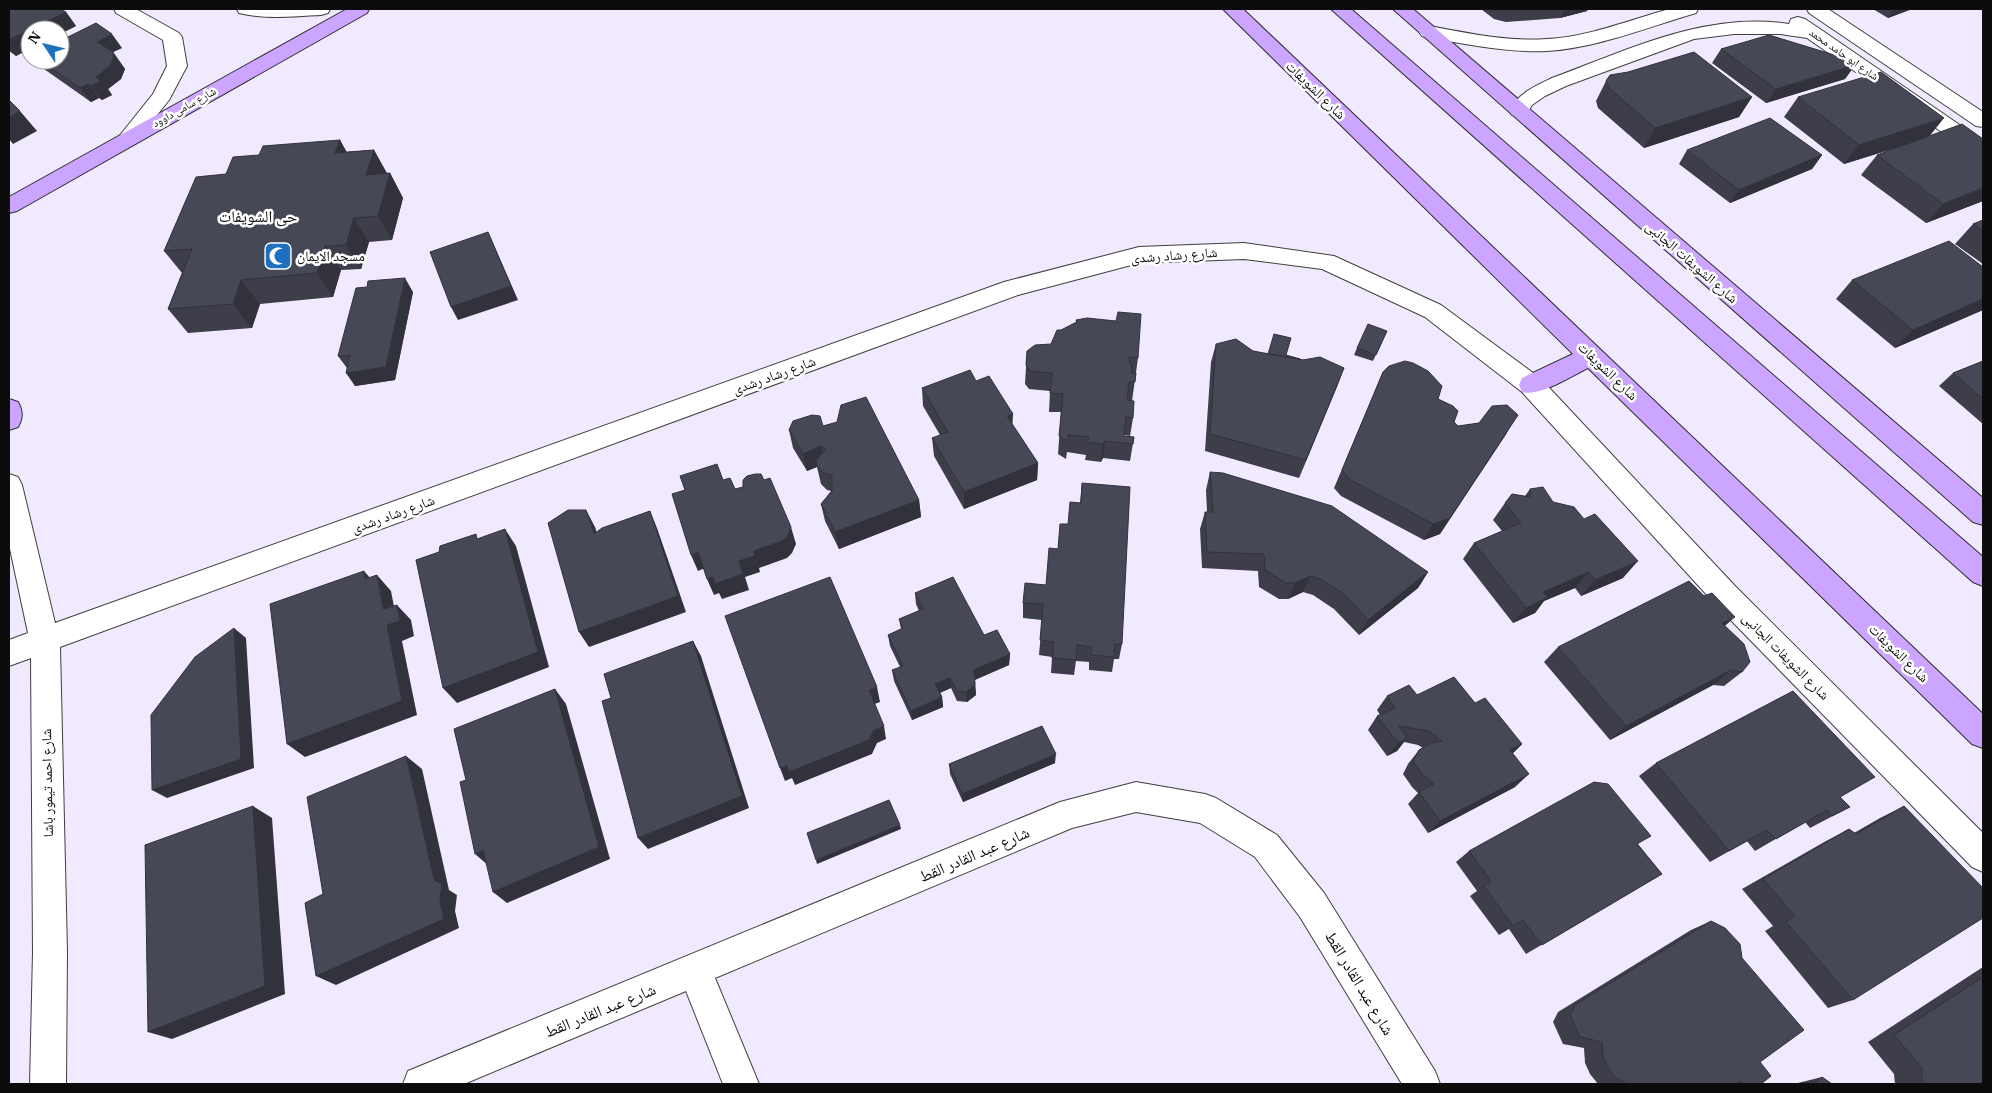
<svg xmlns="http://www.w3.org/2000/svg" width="1992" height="1093" viewBox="0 0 1992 1093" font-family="'IBM Plex Serif','Noto Naskh Arabic',serif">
<rect width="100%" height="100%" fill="#f1eaff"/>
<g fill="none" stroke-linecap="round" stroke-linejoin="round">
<g stroke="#3f3f3f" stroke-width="2">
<path id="street" d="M 114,9 L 136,9 L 179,33 L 182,37 L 187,66 L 169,100 L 134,144 L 127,146 L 120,144 L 117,139 L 153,94 L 167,66 L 163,40 L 116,13 Z
M 237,9 L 330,9 L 328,13 L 321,15 C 294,16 266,20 239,13 Z
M 1669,9 L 1698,9 L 1696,13 C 1648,27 1597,48 1547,51 C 1508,53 1468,44 1429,38 L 1422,36 L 1419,32 L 1422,28 L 1429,26 C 1468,33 1507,42 1547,39 C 1588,37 1630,20 1669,9 Z
M 1807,9 L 1828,9 L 1983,112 L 1983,127 L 1976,126 L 1809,13 Z
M 1798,17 L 1805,19 L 1820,29 L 1983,141 L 1983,158 L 1976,156 L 1807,38 L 1780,34 L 1734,34 L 1694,39 L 1566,86 L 1545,96 L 1532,105 L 1526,115 L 1519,116 L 1512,115 L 1509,110 C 1521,92 1533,87 1552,78 C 1628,50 1706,11 1789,24 L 1791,19 Z
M 1244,243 L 1334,256 L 1441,305 L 1540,378 L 1736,587 L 1983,833 L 1983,872 L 1972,867 L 1716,605 L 1522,392 L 1425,317 L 1322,269 L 1244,259 L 1139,263 L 1018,295 L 60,647 L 67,952 L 66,1084 L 30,1084 L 33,952 L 31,658 L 9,666 L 9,640 L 28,633 L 9,544 L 9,474 L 18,477 L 22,485 L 55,623 L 1004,282 L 1139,247 Z
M 1136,782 L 1205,794 L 1216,798 L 1277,835 L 1324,893 L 1435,1071 L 1440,1084 L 1402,1084 L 1300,917 L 1255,857 L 1200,823 L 1136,812 L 1072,828 L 715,978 L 759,1084 L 723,1084 L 686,991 L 464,1084 L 403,1084 L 408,1071 L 1060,802 Z"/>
</g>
<g stroke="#2e2e2e" stroke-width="2">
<path id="secondary" d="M 347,9 L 369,9 L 367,13 L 17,211 L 9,213 L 9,197 Z
M 1223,9 L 1243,9 L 1983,714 L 1983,748 L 1972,744 L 1588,368 C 1571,376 1540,397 1522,392 L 1519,385 L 1522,378 L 1573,354 Z
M 1331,9 L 1351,9 L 1983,557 L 1983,586 L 1973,582 Z
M 1393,9 L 1413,9 L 1983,498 L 1983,525 L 1973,522 Z
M 9,399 L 18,402 C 23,411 23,418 18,427 L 9,430 Z"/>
</g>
<use href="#street" fill="#fff" fill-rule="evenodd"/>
<use href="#secondary" fill="#cba5ff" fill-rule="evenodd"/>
</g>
<path fill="#3d3e49" d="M 9,9 L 66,12 L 76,26 L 60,34 L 60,30 L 16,56 L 9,51 Z
M 1481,9 L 1588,9 L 1587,11 L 1560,18 L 1506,22 L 1494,19 Z
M 1873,9 L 1912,9 L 1888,18 Z
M 122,48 L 113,52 L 125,69 L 121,79 L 108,89 L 112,95 L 102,100 L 99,98 L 91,102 L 44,69 L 36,60 L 60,60 Z
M 1721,49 L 1855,65 L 1845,79 L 1766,103 L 1712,63 Z
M 1606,81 L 1752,97 L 1739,117 L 1644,148 L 1598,108 L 1596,101 Z
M 1798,97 L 1929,136 L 1983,139 L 1983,201 L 1926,223 L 1861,175 L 1877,155 L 1905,145 L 1844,164 L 1784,117 Z
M 340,140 L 346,152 L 374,150 L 387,173 L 390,173 L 403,198 L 392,240 L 369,242 L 361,269 L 341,270 L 333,297 L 260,304 L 252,328 L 188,333 L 168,309 L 182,273 L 164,251 L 226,174 L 259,155 Z
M 1687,150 L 1822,155 L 1812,169 L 1730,203 L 1679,164 Z
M 1983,220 L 1983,264 L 1955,244 L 1973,224 Z
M 1983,267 L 1983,310 L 1895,348 L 1836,299 L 1852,280 Z
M 413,292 L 395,380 L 355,386 L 347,368 L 338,356 Z
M 1076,320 L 1138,358 L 1132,401 L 1133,418 L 1130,436 L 1124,435 L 1124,436 L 1134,437 L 1130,461 L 1103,458 L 1101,462 L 1085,460 L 1086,455 L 1067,452 L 1066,459 L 1058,454 L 1061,412 L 1049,412 L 1050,391 L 1029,389 L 1025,384 L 1027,351 L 1051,344 L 1061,330 L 1076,322 Z
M 1387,331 L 1373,361 L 1354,355 L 1357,348 Z
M 1216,344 L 1268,354 L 1286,355 L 1300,359 L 1344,368 L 1299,478 L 1205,451 L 1211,362 Z
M 1983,361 L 1983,424 L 1939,386 L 1953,373 Z
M 1383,372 L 1438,399 L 1454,422 L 1458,426 L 1479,423 L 1507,433 L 1440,534 L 1424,540 L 1341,496 L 1334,488 Z
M 976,381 L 1038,463 L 1037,480 L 964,509 L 934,456 L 932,438 L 940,435 L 923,406 L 922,388 Z
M 823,426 L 919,500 L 921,517 L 839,549 L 825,521 L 821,504 L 831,491 L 827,490 L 821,484 L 817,467 L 807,471 L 793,448 L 789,430 Z
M 1210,472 L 1428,572 L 1418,588 L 1359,635 L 1334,609 L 1313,595 L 1303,592 L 1288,599 L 1279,599 L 1259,587 L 1258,571 L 1202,568 L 1200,529 L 1205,512 L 1207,512 L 1206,490 Z
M 1082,483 L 1122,644 L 1119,659 L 1114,659 L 1112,672 L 1089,670 L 1089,662 L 1076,661 L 1074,675 L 1051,673 L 1052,657 L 1039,655 L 1042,620 L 1023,618 L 1023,603 L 1046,585 L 1058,549 L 1080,503 Z
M 1530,489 L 1553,502 L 1623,578 L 1581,596 L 1575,588 L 1544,601 L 1535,613 L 1513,623 L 1463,559 L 1474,543 L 1502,531 L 1493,520 L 1505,503 L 1525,496 Z
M 915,593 L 984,635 L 1010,654 L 1009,665 L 975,680 L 976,695 L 967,702 L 957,701 L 951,688 L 940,693 L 942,697 L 943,707 L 912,720 L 894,681 L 892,670 L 900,667 L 890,646 L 888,635 L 901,629 L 899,619 L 919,611 L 916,604 Z
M 1725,626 L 1742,672 L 1724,686 L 1713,685 L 1610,740 L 1544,662 L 1558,647 Z
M 1417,695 L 1475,703 L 1522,744 L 1513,753 L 1515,787 L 1428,833 L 1408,804 L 1418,793 L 1412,787 L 1403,774 L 1408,764 L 1419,750 L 1423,748 L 1418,745 L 1404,742 L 1397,751 L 1387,756 L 1368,730 L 1377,716 L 1380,715 L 1377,710 L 1387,696 Z
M 1055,763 L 963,802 L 950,774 L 949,764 Z
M 1656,763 L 1840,797 L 1850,807 L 1810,828 L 1805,822 L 1755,851 L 1747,841 L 1710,862 L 1639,776 Z
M 1904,806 L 1853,1000 L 1828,1008 L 1765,931 L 1773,926 L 1742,889 L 1826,841 L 1849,829 L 1854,833 L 1880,818 Z
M 1638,844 L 1662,874 L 1526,954 L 1509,929 L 1499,935 L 1470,896 L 1477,891 L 1456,862 L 1469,851 Z
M 1711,921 L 1760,1062 L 1761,1084 L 1598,1084 L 1590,1074 L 1585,1063 L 1584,1048 L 1563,1044 L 1553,1022 L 1558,1012 L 1691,930 Z
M 1983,967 L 1983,1084 L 1895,1084 L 1894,1074 L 1868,1042 Z
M 1822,1077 L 1832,1084 L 1796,1084 L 1798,1083 Z"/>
<path fill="#32323c" d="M 1565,9 L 1588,9 L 1587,11 L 1560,18 Z
M 1894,9 L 1912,9 L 1888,18 Z
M 66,12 L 76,26 L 60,34 L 60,30 L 30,30 Z
M 30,30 L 30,49 L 16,56 L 9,47 L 9,40 Z
M 112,34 L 122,48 L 113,52 L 125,69 L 121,79 L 108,89 L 112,95 L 102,100 L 91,86 L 96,77 L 97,42 Z
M 1855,65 L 1845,79 L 1766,103 L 1776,89 Z
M 88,84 L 99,98 L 91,102 L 80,88 Z
M 1752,97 L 1739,117 L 1644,148 L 1655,128 Z
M 20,111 L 37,131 L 13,144 L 9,139 L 9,117 Z
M 1944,118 L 1928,138 L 1844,164 L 1859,145 Z
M 340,140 L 354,165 L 335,153 Z
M 374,150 L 387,175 L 366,175 Z
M 1822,155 L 1812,169 L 1730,203 L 1739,190 Z
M 390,173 L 403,198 L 392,240 L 378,216 Z
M 1983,188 L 1983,201 L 1926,223 L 1943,204 Z
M 354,218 L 369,242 L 361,269 L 346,245 Z
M 488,232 L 518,300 L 458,320 L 451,307 Z
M 325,246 L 341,270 L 333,297 L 317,273 Z
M 405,278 L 413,292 L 395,380 L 355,386 L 346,373 Z
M 241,280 L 260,304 L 252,328 L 233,304 Z
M 1983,299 L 1983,310 L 1895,348 L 1913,330 Z
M 1344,368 L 1337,387 L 1299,478 L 1306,460 Z
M 1013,414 L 1012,432 L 1007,416 Z
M 1518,415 L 1440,534 L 1424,540 L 1433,524 Z
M 1105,441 L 1103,458 L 1101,462 L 1103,444 Z
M 821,446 L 824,464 L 807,471 L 803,454 Z
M 1038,463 L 1037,480 L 964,509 L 964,492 Z
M 919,500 L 921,517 L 839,549 L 835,532 Z
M 586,510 L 595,527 L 603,551 L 594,534 Z
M 650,511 L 657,528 L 686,612 L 589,647 L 579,632 Z
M 791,527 L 796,544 L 792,553 L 787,558 L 759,568 L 760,572 L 745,577 L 749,590 L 722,599 L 719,593 L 714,595 L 707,579 L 739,561 Z
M 505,529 L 516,546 L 549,667 L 457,703 L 443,688 Z
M 698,552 L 705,568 L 698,571 L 691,555 Z
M 1638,561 L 1623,578 L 1581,596 L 1595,580 Z
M 364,571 L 378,587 L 365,579 Z
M 1428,572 L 1418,588 L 1359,635 L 1368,620 Z
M 1589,572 L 1575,588 L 1544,601 L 1535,613 L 1513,623 L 1526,608 L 1543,592 Z
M 377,575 L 391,591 L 397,622 L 397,605 L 411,620 L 414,636 L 402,641 L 417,715 L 305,757 L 287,744 L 383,609 Z
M 1311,576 L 1303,592 L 1288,599 L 1295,583 Z
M 1735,617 L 1718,632 L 1722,623 Z
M 234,628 L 246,638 L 254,768 L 167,798 L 152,790 Z
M 693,641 L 701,656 L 749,808 L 648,849 L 638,838 Z
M 1010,654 L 1009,665 L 974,680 L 974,670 Z
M 1731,670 L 1713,685 L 1610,740 L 1626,726 Z
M 950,678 L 951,688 L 936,694 L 935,684 Z
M 975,685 L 976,695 L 967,702 L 966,692 Z
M 877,687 L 880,702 L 872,705 L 869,690 Z
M 555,689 L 566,704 L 610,859 L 507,903 L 493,892 Z
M 942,697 L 943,707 L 912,720 L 911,711 Z
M 884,726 L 886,739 L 877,743 L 872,754 L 795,785 L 792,778 L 785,781 L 780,768 Z
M 1407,738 L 1397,751 L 1387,756 L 1398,743 Z
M 1522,744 L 1509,757 L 1510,750 Z
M 1056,754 L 1055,763 L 963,802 L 962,794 Z
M 406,756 L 422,769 L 449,890 L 457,895 L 455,911 L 459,928 L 336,985 L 316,976 L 434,880 Z
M 1529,774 L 1515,787 L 1428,833 L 1440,821 Z
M 253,806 L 272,818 L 285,994 L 172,1039 L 148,1032 Z
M 900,825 L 901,829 L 817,864 L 816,860 Z
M 483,850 L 489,866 L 475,854 Z"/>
<path fill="#474855" stroke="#32323c" d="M 9,9 L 60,9 L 66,12 L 9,40 Z
M 96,23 L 112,34 L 97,42 L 112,51 L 114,55 L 111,65 L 96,77 L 101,81 L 91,86 L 88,84 L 80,88 L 39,60 L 60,60 L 60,41 Z
M 1769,35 L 1841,57 L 1855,65 L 1776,89 L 1721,49 Z
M 1694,52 L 1752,97 L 1655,128 L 1609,88 L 1606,81 L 1610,75 L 1628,72 Z
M 1881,72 L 1944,118 L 1859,145 L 1798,97 Z
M 9,100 L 20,111 L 9,117 Z
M 1770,118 L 1822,155 L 1739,190 L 1687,150 Z
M 1962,124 L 1983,139 L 1983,188 L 1943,204 L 1877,155 Z
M 340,140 L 335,153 L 374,150 L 366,175 L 390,173 L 378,216 L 354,218 L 346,245 L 325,246 L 317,273 L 241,280 L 233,304 L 168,309 L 192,249 L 164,251 L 196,177 L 226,174 L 233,157 L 259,155 L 263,146 Z
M 1983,220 L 1983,231 L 1973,224 Z
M 488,232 L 511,286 L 451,307 L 430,252 Z
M 1949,241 L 1983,267 L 1983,299 L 1913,330 L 1852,280 Z
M 405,278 L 386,367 L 346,373 L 350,355 L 338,356 L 356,288 L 367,287 L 368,281 Z
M 1118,312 L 1141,314 L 1138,358 L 1129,357 L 1129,360 L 1132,367 L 1131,373 L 1136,373 L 1135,382 L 1129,382 L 1127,400 L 1134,401 L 1133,418 L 1126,417 L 1124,436 L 1134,437 L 1133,444 L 1105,441 L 1103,444 L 1087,442 L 1089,437 L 1068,435 L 1068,441 L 1059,436 L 1063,394 L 1050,393 L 1052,373 L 1030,371 L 1026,365 L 1027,351 L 1035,345 L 1051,344 L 1057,330 L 1061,330 L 1077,322 L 1076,320 L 1087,318 L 1116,321 Z
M 1368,324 L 1387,331 L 1376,355 L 1357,348 Z
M 1274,334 L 1291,338 L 1286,355 L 1300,359 L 1268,354 Z
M 1236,339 L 1253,351 L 1303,360 L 1320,357 L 1344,368 L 1306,460 L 1210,434 L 1216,344 Z
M 1405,361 L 1413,363 L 1428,371 L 1442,386 L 1438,399 L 1453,406 L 1458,411 L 1454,422 L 1458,426 L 1479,423 L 1492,406 L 1507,405 L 1518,415 L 1450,518 L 1433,524 L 1349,479 L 1342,470 L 1383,372 L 1389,366 Z
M 1983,361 L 1983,399 L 1953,373 Z
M 970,370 L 976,381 L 989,376 L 1013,414 L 1007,416 L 1038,463 L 964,492 L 932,438 L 948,432 L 922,388 Z
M 866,397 L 919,500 L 835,532 L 821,504 L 832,491 L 832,475 L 824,473 L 817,466 L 816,460 L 826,450 L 821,446 L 803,454 L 789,430 L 793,421 L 812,415 L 820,416 L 823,426 L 837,422 L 841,405 Z
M 717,464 L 723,480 L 730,478 L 735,489 L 743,487 L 743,480 L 747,476 L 755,474 L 761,474 L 764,480 L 770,478 L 791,527 L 787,537 L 782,541 L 754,551 L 755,556 L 739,561 L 743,574 L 715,584 L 713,577 L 707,579 L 698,552 L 691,555 L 672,494 L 685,490 L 680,476 Z
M 1210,472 L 1223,473 L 1332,506 L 1428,572 L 1368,620 L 1343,593 L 1320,579 L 1311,576 L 1295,583 L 1286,583 L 1265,570 L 1264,554 L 1207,552 L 1205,512 L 1213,512 Z
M 1082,483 L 1130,487 L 1122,644 L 1115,644 L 1114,657 L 1091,655 L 1091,647 L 1077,645 L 1076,660 L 1052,658 L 1054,642 L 1040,640 L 1043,604 L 1023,603 L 1025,583 L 1046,585 L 1049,548 L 1058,549 L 1060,524 L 1068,524 L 1070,502 L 1081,503 Z
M 1543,487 L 1553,502 L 1574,507 L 1584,519 L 1595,514 L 1638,561 L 1595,580 L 1589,572 L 1543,592 L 1548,597 L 1526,608 L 1474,543 L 1521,523 L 1505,503 L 1512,494 L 1530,497 L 1530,489 Z
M 568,510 L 586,510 L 594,534 L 602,528 L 650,511 L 678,596 L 579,632 L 548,523 Z
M 505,529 L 538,652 L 443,688 L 416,560 L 439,552 L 440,546 L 476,534 L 477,539 Z
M 364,571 L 365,579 L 377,575 L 383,609 L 397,605 L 400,621 L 387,625 L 402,701 L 287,744 L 270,604 Z
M 830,577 L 877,687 L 869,690 L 884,726 L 874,730 L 869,740 L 789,772 L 786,765 L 780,768 L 725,616 Z
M 953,577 L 984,635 L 997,630 L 1010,654 L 974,670 L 975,685 L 966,692 L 957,691 L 950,678 L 935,684 L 942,697 L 911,711 L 892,670 L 903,666 L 888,635 L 903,628 L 899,619 L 923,609 L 915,593 Z
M 1689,581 L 1704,596 L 1712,593 L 1735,617 L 1722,623 L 1744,644 L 1750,662 L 1742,672 L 1731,670 L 1626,726 L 1558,647 Z
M 234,628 L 241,759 L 152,790 L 151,715 L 195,657 Z
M 693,641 L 742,796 L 638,838 L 602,701 L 611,698 L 604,674 Z
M 1454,677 L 1475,703 L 1485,698 L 1522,744 L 1510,750 L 1529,774 L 1440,821 L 1419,792 L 1434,784 L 1423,775 L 1413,761 L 1419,750 L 1429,744 L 1442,741 L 1429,731 L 1399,726 L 1407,738 L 1398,743 L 1377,716 L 1395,708 L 1387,696 L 1409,685 L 1417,695 Z
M 555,689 L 599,847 L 493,892 L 483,850 L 475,854 L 460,782 L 466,780 L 454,729 Z
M 1793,691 L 1875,777 L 1840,797 L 1850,807 L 1832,816 L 1827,810 L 1776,839 L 1767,830 L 1729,851 L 1656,763 Z
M 1042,726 L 1056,754 L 962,794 L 949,764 Z
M 406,756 L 434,880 L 442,884 L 440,901 L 444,919 L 316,976 L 305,903 L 323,894 L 307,797 Z
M 1594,782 L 1608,784 L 1651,836 L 1637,844 L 1662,874 L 1542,945 L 1523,920 L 1513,926 L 1484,886 L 1491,881 L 1469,851 Z
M 889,800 L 900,825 L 816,860 L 807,833 Z
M 253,806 L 265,986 L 148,1032 L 145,845 Z
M 1904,806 L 1983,888 L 1983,918 L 1853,1000 L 1786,922 L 1795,916 L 1763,879 L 1849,829 L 1856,834 Z
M 1711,921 L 1725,928 L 1740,944 L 1742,958 L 1804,1030 L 1760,1062 L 1771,1076 L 1761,1084 L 1744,1084 L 1741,1081 L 1737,1084 L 1628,1084 L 1617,1079 L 1608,1068 L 1603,1056 L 1602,1042 L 1580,1037 L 1570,1015 L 1575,1005 Z
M 1983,977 L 1983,1084 L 1926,1084 L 1922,1080 L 1922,1068 L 1894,1035 Z
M 1822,1077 L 1832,1084 L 1812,1084 Z"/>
<defs>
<g id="mosque-square" transform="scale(1.4375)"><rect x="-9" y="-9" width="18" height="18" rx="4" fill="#1e71c1" stroke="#fff"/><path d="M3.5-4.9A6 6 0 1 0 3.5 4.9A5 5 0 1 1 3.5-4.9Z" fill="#fff"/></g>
</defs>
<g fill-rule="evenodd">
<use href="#mosque-square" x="278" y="256"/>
</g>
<g text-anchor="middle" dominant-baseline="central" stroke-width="5" stroke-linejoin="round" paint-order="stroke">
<g font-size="11" fill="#0c0c0c" stroke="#fff">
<text transform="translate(1844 54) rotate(35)">شارع ابو حامد محمد</text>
<text transform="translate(184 107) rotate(-29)">شارع سامى داوود</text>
</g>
<g font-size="14" fill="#0c0c0c" stroke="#fff">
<text transform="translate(1316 90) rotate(44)">شارع الشويفات</text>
<text transform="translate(1174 255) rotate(-4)">شارع رشاد رشدى</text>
<text transform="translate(1692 262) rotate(41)">شارع الشويفات الجانبى</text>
<text transform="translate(1608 371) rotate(44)">شارع الشويفات</text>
<text transform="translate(774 375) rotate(-20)">شارع رشاد رشدى</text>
<text transform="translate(393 514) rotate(-20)">شارع رشاد رشدى</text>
<text transform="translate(1899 653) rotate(44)">شارع الشويفات</text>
<text transform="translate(1786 656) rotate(45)">شارع الشويفات الجانبى</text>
<text transform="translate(47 783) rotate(-91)">شارع احمد تيمور باشا</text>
</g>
<g font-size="14" fill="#0c0c0c" stroke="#fff" text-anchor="start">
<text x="297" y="256">مسجد الايمان</text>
</g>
<g font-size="16" fill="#0c0c0c" stroke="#fff">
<text x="258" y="216">حى الشويفات</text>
</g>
<g font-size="16" fill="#0c0c0c" stroke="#fff">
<text transform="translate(974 854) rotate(-23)">شارع عبد القادر القط</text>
<text transform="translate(1360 983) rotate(59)">شارع عبد القادر القط</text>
<text transform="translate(600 1010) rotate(-22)">شارع عبد القادر القط</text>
</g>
</g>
<rect width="1992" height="1093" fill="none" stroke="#0c0c0c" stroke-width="20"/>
<g transform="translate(45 45) rotate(305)"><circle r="24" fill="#ffffff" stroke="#9e9e9e"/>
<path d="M0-4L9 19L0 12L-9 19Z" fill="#1e71c1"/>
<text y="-8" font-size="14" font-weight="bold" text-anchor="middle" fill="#0c0c0c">N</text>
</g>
</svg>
